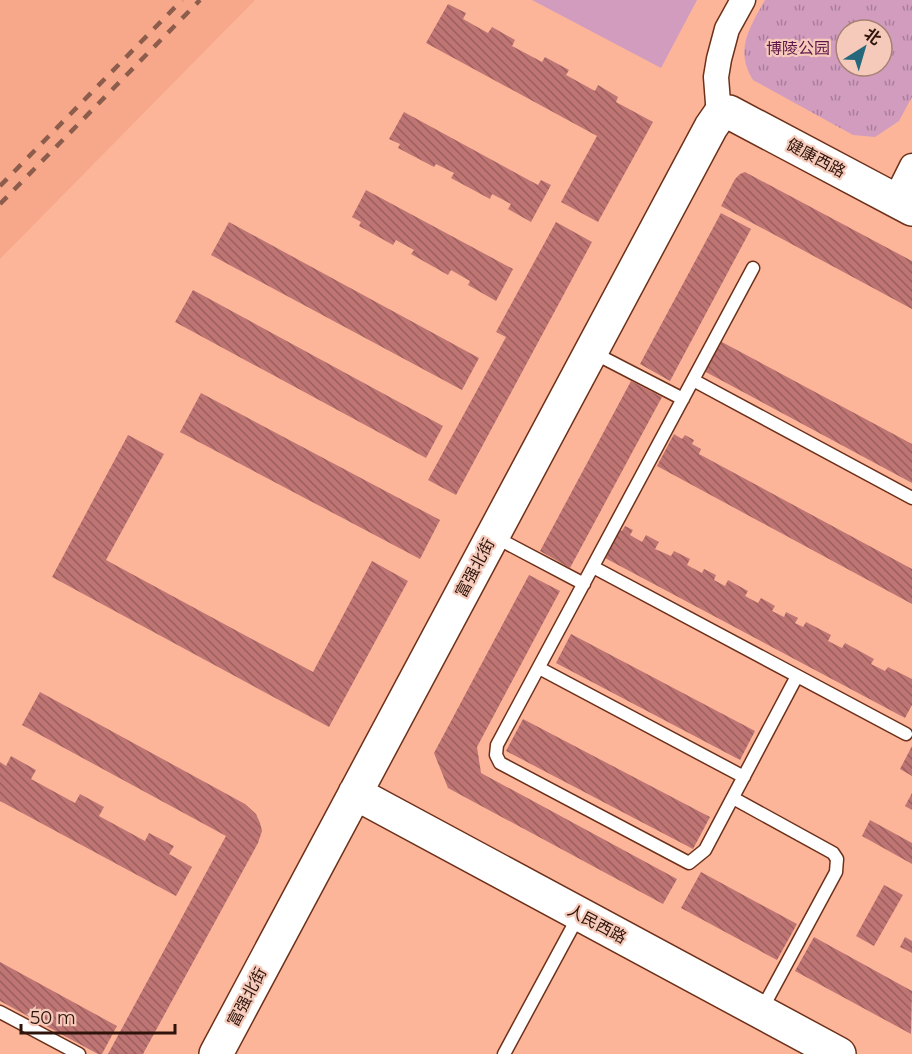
<svg xmlns="http://www.w3.org/2000/svg" width="912" height="1054" viewBox="0 0 912 1054" font-family="Montserrat,'Noto Sans SC',sans-serif">
<defs>
<pattern id="park-tufts" width="24" height="20" patternUnits="userSpaceOnUse" patternTransform="scale(1.5)"><rect width="24" height="20" fill="#d19cbe"/><path d="M3 7l-1-3M5 7V3M7 7l1-3M15 17l-1-3M17 17v-4M19 17l1-3" fill="none" stroke="#aa7e99"/></pattern>
<pattern id="building-back-hatch" width="6" height="6" patternUnits="userSpaceOnUse" patternTransform="scale(1.5)"><rect width="6" height="6" fill="#be7574"/><path d="M-1 5l2 2M0 0l6 6M5-1l2 2" fill="none" stroke="#9b5f5d"/></pattern>
</defs>
<rect width="100%" height="100%" fill="#fdb59a"/>
<path fill="#f7a88b" d="M 0,0 L 255,0 L 0,259 Z"/>
<path fill="#d19cbe" d="M 532,0 L 697,0 L 661,68 Z"/>
<path fill="url(#park-tufts)" fill-rule="evenodd" d="M 765,0 L 912,0 L 912,97 L 899,121 L 875,137 L 853,135 L 753,80 C 734,50 750,27 765,0 ZM 846,30 L 882,30 L 882,66 L 846,66 Z"/>
<path fill="url(#building-back-hatch)" d="M 448,4 L 466,13 L 463,19 L 488,33 L 492,27 L 515,40 L 512,46 L 542,62 L 545,57 L 569,70 L 566,75 L 595,91 L 598,85 L 618,97 L 616,102 L 653,122 L 598,222 L 561,202 L 597,136 L 426,43 Z
M 404,112 L 538,185 L 541,180 L 551,185 L 531,222 L 508,209 L 511,204 L 492,194 L 490,199 L 451,178 L 454,173 L 436,164 L 434,167 L 398,148 L 400,144 L 389,139 Z
M 745,172 L 912,261 L 912,309 L 721,206 L 735,179 L 740,174 Z
M 366,190 L 513,269 L 496,301 L 468,285 L 470,281 L 451,270 L 448,275 L 411,254 L 414,250 L 396,240 L 393,245 L 359,226 L 361,222 L 352,217 Z
M 721,213 L 751,229 L 670,381 L 640,364 Z
M 229,222 L 479,358 L 462,390 L 211,255 Z
M 556,222 L 592,242 L 456,495 L 428,480 L 506,337 L 496,332 Z
M 193,290 L 443,426 L 426,458 L 175,322 Z
M 720,341 L 912,444 L 912,483 L 704,371 Z
M 631,381 L 662,397 L 570,568 L 540,551 Z
M 201,393 L 440,520 L 420,559 L 180,432 Z
M 674,434 L 682,439 L 685,435 L 694,440 L 692,444 L 701,449 L 699,454 L 912,569 L 912,604 L 657,466 Z
M 128,435 L 164,454 L 106,560 L 313,672 L 372,561 L 408,581 L 329,727 L 52,577 Z
M 625,526 L 633,530 L 630,535 L 642,542 L 646,535 L 659,542 L 655,549 L 671,556 L 674,551 L 690,559 L 687,565 L 702,573 L 704,569 L 716,575 L 714,580 L 725,586 L 728,580 L 748,591 L 745,596 L 758,603 L 761,598 L 775,606 L 772,611 L 784,617 L 786,612 L 798,618 L 795,623 L 803,627 L 806,622 L 831,635 L 828,641 L 842,648 L 845,643 L 874,659 L 871,664 L 885,671 L 888,667 L 912,679 L 912,705 L 905,718 L 605,558 L 620,530 L 622,531 Z
M 529,575 L 560,591 L 477,747 L 481,773 L 677,879 L 663,904 L 448,788 L 434,753 Z
M 571,634 L 755,731 L 740,760 L 556,663 Z
M 40,692 L 245,804 L 256,814 L 260,823 L 262,831 L 258,843 L 143,1054 L 108,1054 L 226,836 L 22,725 Z
M 523,719 L 710,817 L 693,849 L 506,751 Z
M 912,746 L 912,776 L 900,769 Z
M 11,756 L 36,770 L 31,779 L 75,803 L 80,794 L 104,807 L 99,816 L 145,841 L 149,833 L 174,846 L 169,854 L 192,867 L 176,896 L 0,801 L 0,762 L 6,766 Z
M 912,793 L 912,810 L 905,806 Z
M 870,820 L 912,843 L 912,864 L 862,836 Z
M 701,872 L 797,924 L 777,960 L 681,908 Z
M 884,885 L 903,895 L 874,946 L 856,936 Z
M 814,937 L 912,991 L 911,1034 L 795,971 Z
M 905,937 L 912,941 L 912,953 L 900,947 Z
M 0,962 L 117,1026 L 102,1054 L 98,1054 L 0,1001 Z"/>
<g fill="none" stroke-linecap="round" stroke-linejoin="round">
<g stroke="#6d311a" stroke-width="15">
<path id="lane" d="M 753,268 L 497,745 L 496,755 L 500,763 L 689,863 L 705,850 L 797,676
M 592,352 L 683,399
M 693,380 L 912,498
M 495,537 L 584,584
M 593,567 L 906,734
M 539,668 L 744,777
M 733,798 L 833,853 L 837,859 L 836,872 L 761,1011
M 0,1012 L 79,1054
M 504,1054 L 579,915"/>
</g>
<g stroke="#6d311a" stroke-width="27">
<path id="street" d="M 719,116 L 716,77 L 719,59 L 727,29 L 743,0
M 895,200 L 912,166"/>
</g>
<g stroke="#6d311a" stroke-width="36">
<path id="secondary" d="M 355,793 L 839,1054
M 216,1054 L 711,127 L 720,114 L 729,112 L 912,209"/>
</g>
<use href="#lane" stroke="#fff" stroke-width="12"/>
<use href="#street" stroke="#fff" stroke-width="24"/>
<use href="#secondary" stroke="#fff" stroke-width="33"/>
<path stroke="#8c5d4c" stroke-width="4.5" stroke-dasharray="10 10" stroke-linecap="butt" d="M 0,186 L 182,0
M 0,204 L 200,0"/>
</g>
<g text-anchor="middle" dominant-baseline="central" stroke-width="4.5" stroke-linejoin="round" paint-order="stroke">
<g font-size="16" fill="#5f164b" stroke="#f6caba">
<text x="798" y="48">博陵公园</text>
</g>
<g font-size="16" fill="#2e140b" stroke="#f6caba">
<text transform="translate(816 158) rotate(28)">健康西路</text>
<text transform="translate(475 568) rotate(-62)">富强北街</text>
<text transform="translate(597 924) rotate(28)">人民西路</text>
<text transform="translate(247 997) rotate(-62)">富强北街</text>
</g>
</g>
<g transform="translate(864 48) rotate(37)"><circle r="28" fill="#f6caba" stroke="#a68174" stroke-width="1.5"/>
<path d="M0-4.5L10 22L0 15L-10 22Z" fill="#26687b"/>
<text y="-9" font-size="16" font-weight="bold" text-anchor="middle" fill="#2e140b">北</text>
</g>
<path d="M21 1024v9h154v-9" fill="none" stroke="#2e140b" stroke-width="3"/>
<text x="30" y="1024" font-size="18" fill="#2e140b" stroke="#f6caba" stroke-width="4.5" paint-order="stroke">50 m</text>
</svg>
